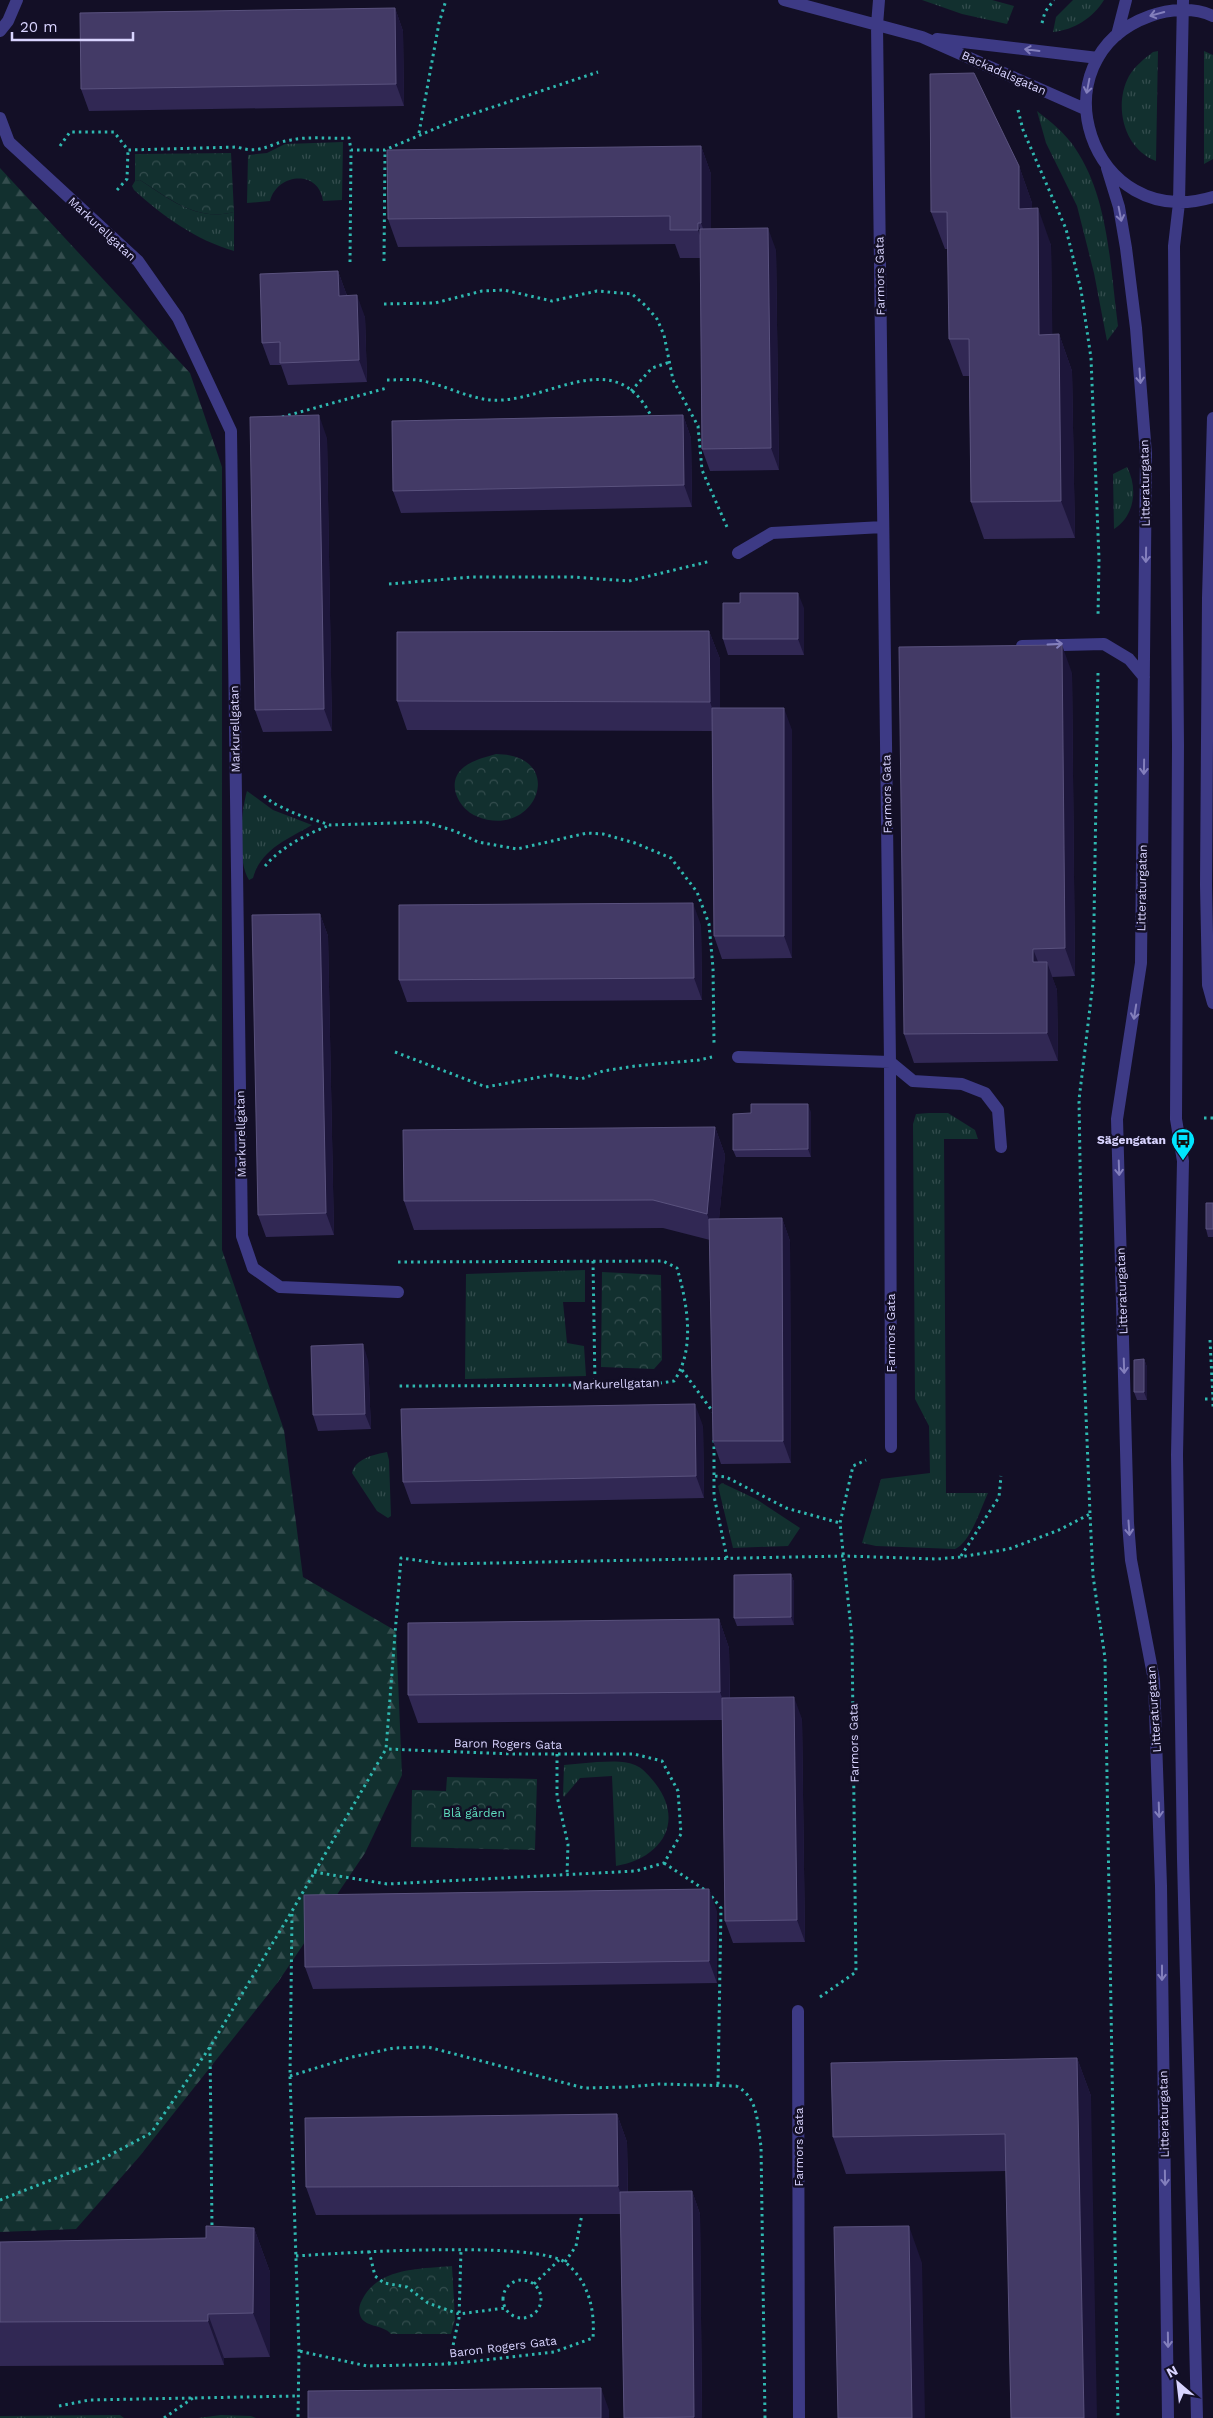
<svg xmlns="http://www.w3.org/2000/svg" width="1213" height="2418" viewBox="0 0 1213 2418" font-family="'Work Sans',sans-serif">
<defs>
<pattern id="grass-tufts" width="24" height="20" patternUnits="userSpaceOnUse" patternTransform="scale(1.25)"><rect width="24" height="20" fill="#12302f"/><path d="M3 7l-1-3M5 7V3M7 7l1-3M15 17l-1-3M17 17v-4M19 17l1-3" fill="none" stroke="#344d4e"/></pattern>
<pattern id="forest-firs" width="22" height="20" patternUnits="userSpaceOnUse" patternTransform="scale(1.25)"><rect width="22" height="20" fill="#12302f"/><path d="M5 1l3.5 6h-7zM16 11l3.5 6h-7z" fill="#344d4e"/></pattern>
<pattern id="park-crowns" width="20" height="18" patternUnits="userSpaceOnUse" patternTransform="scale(1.25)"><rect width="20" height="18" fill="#12302f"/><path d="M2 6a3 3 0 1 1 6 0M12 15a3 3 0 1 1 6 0" fill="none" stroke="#344d4e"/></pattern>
</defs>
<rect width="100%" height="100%" fill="#130f26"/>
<path fill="url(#grass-tufts)" d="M 922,0 L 992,0 L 1014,6 L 1007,24 L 962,14 Z
M 1073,0 L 1104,0 C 1093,18 1074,30 1053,32 L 1056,17 Z
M 1158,51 L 1156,161 C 1124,149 1113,106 1129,76 C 1134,67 1145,58 1153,52 Z
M 1204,51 L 1213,55 L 1213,159 L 1204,164 Z
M 1037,111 C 1051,122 1065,133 1075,148 C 1109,198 1110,267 1118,326 L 1107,341 L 1094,273 L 1077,206 L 1046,143 Z
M 343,142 L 342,200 L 323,201 C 319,169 277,173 270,201 L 247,203 L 248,155 L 267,153 L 285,144 Z
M 140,180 C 169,199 197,222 234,212 L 234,251 C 196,240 164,217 134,190 L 132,186 L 135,181 Z
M 1127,467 C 1138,488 1135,516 1114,529 L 1113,474 Z
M 247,791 L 273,810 L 312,825 C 288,839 261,849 253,878 L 249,880 C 237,862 241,811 247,791 Z
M 929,1113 L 948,1113 L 975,1130 L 978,1139 L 944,1139 L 946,1493 L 988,1493 C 981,1508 970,1543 955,1549 L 876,1546 L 862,1543 L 881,1479 L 930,1473 L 929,1426 L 915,1399 L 913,1124 L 916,1114 Z
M 585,1270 L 585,1302 L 563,1302 L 567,1343 L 584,1346 L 586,1376 L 465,1379 L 466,1274 Z
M 387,1452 L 389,1460 L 391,1516 L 388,1518 L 377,1511 L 352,1473 C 355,1459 375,1454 387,1452 Z
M 722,1483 L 756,1499 L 800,1528 L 788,1546 L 733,1548 L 718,1486 Z
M 597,1762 C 610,1762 623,1760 635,1765 C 643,1768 650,1777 655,1783 C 686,1823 660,1859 616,1866 L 612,1776 L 580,1778 L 564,1797 L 563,1795 L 564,1765 Z
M 120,2415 L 124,2418 L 0,2418 L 0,2416 Z
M 221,2415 L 251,2416 L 256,2418 L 198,2418 Z"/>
<path fill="url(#forest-firs)" d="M 0,168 L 190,373 L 222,467 L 222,1250 L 284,1430 L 303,1577 L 396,1631 L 402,1775 L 365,1853 L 278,1982 L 139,2157 L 76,2229 L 0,2232 Z"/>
<path fill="url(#park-crowns)" d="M 231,153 L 234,212 C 197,222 170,199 140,180 L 135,181 L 135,154 Z
M 496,754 C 570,755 535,842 476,816 C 458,808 445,782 464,767 C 473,760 486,757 496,754 Z
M 602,1272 L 661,1275 L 662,1360 L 654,1369 L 601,1367 Z
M 447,1777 L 537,1779 L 535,1850 L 411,1847 L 412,1790 L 446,1791 Z
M 452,2266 L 455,2319 L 451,2334 L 391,2334 C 383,2324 364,2328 360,2315 C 358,2309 360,2304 362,2300 C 378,2267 421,2269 452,2266 Z"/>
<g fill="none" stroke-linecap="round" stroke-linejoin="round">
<path stroke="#2fb8b0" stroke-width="3" stroke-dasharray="2.5 4" stroke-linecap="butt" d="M 1042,23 L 1045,12 L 1054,0
M 1018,110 L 1023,130 L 1066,229 L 1081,290 L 1091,358 L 1099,559 L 1098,617
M 419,133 L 439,23 L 446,0
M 60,146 L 70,132 L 114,132 L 128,150 L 238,147 C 260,155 270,143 291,140 C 309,136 330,139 349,138 L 351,150 L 385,150 L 460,118 L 598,72
M 117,190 L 127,179 L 128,150
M 384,261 L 385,150
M 350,262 L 351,150
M 384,304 L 435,303 L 482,291 L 504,290 L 552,301 L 597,291 L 632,294 L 646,306 L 657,319 L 664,335 L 673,380 L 698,426 L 702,470 L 727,527
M 387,380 C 397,380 407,379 417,380 C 441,383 466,398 491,400 C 548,404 614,342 651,416
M 631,391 L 652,368 L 670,362
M 282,417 L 387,388
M 389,584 L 472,577 L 572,577 L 629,581 L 711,561
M 1098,673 L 1093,982 L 1079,1100 L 1083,1341 L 1090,1514 L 1093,1576 L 1105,1658 L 1118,2418
M 264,796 L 273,803 L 296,814 L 330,825 L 425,822 L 455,831 L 478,842 L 517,849 L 587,833 L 603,834 L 635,843 L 671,858 L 697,892 L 709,924 L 713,968 L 714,1043
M 265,866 C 281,847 307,834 330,825
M 395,1052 L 486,1087 L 551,1075 L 581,1079 L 603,1071 L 635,1066 L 699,1060 L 712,1057
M 1204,1118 L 1213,1118
M 593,1261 L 595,1385
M 398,1262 L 663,1261 L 677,1268 C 687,1302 696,1349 674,1381 L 648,1385 L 399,1386
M 1210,1340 L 1213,1399
M 682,1370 L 713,1412
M 1205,1399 L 1213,1399 L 1213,1407
M 714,1440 L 714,1496 L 727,1558
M 715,1476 L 726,1477 L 786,1508 L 840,1523
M 961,1556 L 999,1497 L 1001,1476
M 557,1754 L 557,1796 L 568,1844 L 567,1875
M 664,1863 L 708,1892 L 721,1908 L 718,2085
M 314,1872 L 387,1884 L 636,1871 L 664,1863 L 681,1834 L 678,1791 L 662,1761 L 634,1754 L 515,1754 L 386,1749
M 292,1914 L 290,2076 L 299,2351 L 298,2418
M 820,1997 L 856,1972 L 852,1638 L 840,1523 L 853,1466 L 866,1460
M 210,2047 L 212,2228
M 290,2076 L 352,2057 L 394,2048 L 428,2047 L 584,2088 L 629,2087 L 659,2084 L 736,2086 C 759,2097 757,2124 761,2146 L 765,2418
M 0,2200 L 97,2162 L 151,2133 L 210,2047 L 292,1911 L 386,1749 L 401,1558 L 444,1564 L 844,1556 L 937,1559 L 960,1557 L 1009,1549 L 1059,1530 L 1090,1514
M 369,2251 L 375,2276 L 384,2283 L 407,2287 L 428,2303 L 459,2314 L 505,2308
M 296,2256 C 340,2253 538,2240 566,2263 C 589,2282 595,2310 593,2338 L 554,2352 L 449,2364 L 367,2366 L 299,2351
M 565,2262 L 576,2246 L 582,2214
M503 2299a19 19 0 1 1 38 0a19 19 0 1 1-38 0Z
M 534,2284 L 559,2260
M 449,2364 L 459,2318 L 461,2250
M 59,2406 L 89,2400 L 298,2396
M 164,2418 L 193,2398"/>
<path stroke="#3d3a85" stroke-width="12" d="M 784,0 L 922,37 L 1085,109
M 879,0 L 877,25 L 890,1062 L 913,1081 L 962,1084 L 985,1093 L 998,1110 L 1001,1147
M 1183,0 L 1179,203 L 1174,246 L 1178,745 L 1176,1119 L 1183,1161 L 1177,1455 L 1183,1859 L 1197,2418
M 1213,16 C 1194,7 1169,9 1150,16 C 1033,58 1090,234 1213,197
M 0,31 L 8,21 L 17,0
M 1117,35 L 1126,0
M 937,39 L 1098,58
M 0,118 L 9,142 L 138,261 L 178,318 L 231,431 L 242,1236 L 253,1268 L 280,1287 L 398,1292
M 1107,168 L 1119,207 L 1126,248 L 1136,328 L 1146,454 L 1141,963 L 1117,1119 L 1128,1523 L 1131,1560 L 1154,1680 L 1161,1886 L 1168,2418
M 1213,418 L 1208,598 L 1206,885 L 1208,985 L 1213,1003
M 738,553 L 772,533 L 883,527
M 1022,646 L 1104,644 L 1129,659 L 1144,677
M 738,1057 L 890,1062 L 891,1447
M 798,2011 L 799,2418"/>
</g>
<path fill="#312854" d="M 395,8 L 403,31 L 404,106 L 89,111 L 81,89 Z
M 701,146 L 711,174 L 711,229 L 776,250 L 779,470 L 710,471 L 702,449 L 700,258 L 680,258 L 675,244 L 398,247 L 388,219 Z
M 1019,166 L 1032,203 L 1032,208 L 1051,245 L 1052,335 L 1059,334 L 1072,371 L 1075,538 L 984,539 L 971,502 L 969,376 L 963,376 L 949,339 L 948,249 L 945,249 L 931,212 Z
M 338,271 L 346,293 L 347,295 L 365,317 L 367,382 L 288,385 L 281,365 L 270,365 L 262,343 Z
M 683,415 L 691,438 L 692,507 L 401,513 L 393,491 Z
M 327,438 L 332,731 L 263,732 L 255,710 Z
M 804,608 L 804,655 L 728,655 L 723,639 Z
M 709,631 L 720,659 L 720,708 L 792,730 L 792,958 L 722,959 L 714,936 L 712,731 L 407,730 L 397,701 Z
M 1072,673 L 1075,976 L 1052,977 L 1057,990 L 1058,1061 L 914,1063 L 904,1034 Z
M 320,914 L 328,936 L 334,1235 L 266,1237 L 258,1215 Z
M 701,925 L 702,1000 L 407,1002 L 399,980 Z
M 811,1112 L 811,1157 L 736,1157 L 733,1150 L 751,1113 Z
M 715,1127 L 725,1155 L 719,1219 L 782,1218 L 790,1241 L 791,1463 L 721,1464 L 713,1441 L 710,1240 L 663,1228 L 414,1230 L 404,1201 Z
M 1213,1203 L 1213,1237 L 1208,1237 L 1206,1229 Z
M 1144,1359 L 1147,1367 L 1147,1400 L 1137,1400 L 1134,1392 Z
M 368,1360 L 371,1429 L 318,1431 L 313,1415 Z
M 703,1426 L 704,1498 L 411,1504 L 403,1482 Z
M 791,1574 L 794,1582 L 794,1625 L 737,1626 L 734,1618 Z
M 719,1619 L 729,1648 L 730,1698 L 802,1719 L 805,1942 L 733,1943 L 725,1921 L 722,1720 L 418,1723 L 408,1695 Z
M 717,1911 L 717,1983 L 313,1989 L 305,1967 Z
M 1077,2058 L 1091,2096 L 1006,2171 L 846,2174 L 833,2137 Z
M 617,2114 L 627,2142 L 628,2192 L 692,2191 L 700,2214 L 702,2418 L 624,2418 L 621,2214 L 316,2215 L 306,2187 Z
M 254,2228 L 270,2272 L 270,2357 L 224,2358 L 224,2365 L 0,2366 L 0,2242 L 206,2238 Z"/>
<path fill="#1d163a" d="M 395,8 L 403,31 L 404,106 L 396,84 Z
M 701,146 L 711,174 L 711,251 L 701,223 Z
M 1019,166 L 1032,203 L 1032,246 L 1019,209 Z
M 1038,208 L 1051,245 L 1053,372 L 1039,335 Z
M 698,223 L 708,251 L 708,258 L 698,230 Z
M 768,228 L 776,250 L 779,470 L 771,448 Z
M 338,271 L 346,293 L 347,318 L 339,296 Z
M 357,295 L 365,317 L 367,382 L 359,360 Z
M 1059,334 L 1072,371 L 1075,538 L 1061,501 Z
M 319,415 L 327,438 L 332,731 L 324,709 Z
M 683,415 L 691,438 L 692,507 L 684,485 Z
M 798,593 L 804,608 L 804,655 L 798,639 Z
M 709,631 L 720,659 L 720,731 L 710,702 Z
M 1062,645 L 1072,673 L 1075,976 L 1065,948 Z
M 784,708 L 792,730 L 792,958 L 784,936 Z
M 693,903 L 701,925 L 702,1000 L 694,978 Z
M 320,914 L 328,936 L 334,1235 L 326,1213 Z
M 1033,949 L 1044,977 L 1033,962 Z
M 1047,962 L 1057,990 L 1058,1061 L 1047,1033 Z
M 808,1104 L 811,1112 L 811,1157 L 808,1149 Z
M 715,1127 L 725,1155 L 717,1242 L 707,1214 Z
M 782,1218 L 790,1241 L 791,1463 L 783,1441 Z
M 363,1344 L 368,1360 L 371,1429 L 365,1414 Z
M 1144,1359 L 1147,1367 L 1147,1400 L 1144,1392 Z
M 695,1404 L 703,1426 L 704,1498 L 696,1476 Z
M 791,1574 L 794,1582 L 794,1625 L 791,1617 Z
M 719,1619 L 729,1648 L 730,1720 L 720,1692 Z
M 794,1697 L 802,1719 L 805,1942 L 797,1920 Z
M 709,1889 L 717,1911 L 717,1983 L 709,1961 Z
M 1077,2058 L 1091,2096 L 1097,2418 L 1084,2418 Z
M 617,2114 L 627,2142 L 628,2214 L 618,2186 Z
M 692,2191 L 700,2214 L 702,2418 L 694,2418 L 694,2417 Z
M 909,2226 L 922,2263 L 925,2418 L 912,2418 Z
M 254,2228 L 270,2272 L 270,2357 L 253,2313 Z
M 208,2314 L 224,2358 L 224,2365 L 208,2321 Z
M 601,2388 L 609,2410 L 609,2418 L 601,2418 Z"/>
<path fill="#433a66" stroke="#5a527e" d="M 395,8 L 396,84 L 81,89 L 80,13 Z
M 974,73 L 1019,166 L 1019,209 L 1038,208 L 1039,335 L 1059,334 L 1061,501 L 971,502 L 969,339 L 949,339 L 947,212 L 931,212 L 930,74 Z
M 701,146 L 701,223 L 698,223 L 698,230 L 670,230 L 670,216 L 388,219 L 387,150 Z
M 768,228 L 771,448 L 702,449 L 700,229 Z
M 338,271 L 339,296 L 357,295 L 359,360 L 280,363 L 280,342 L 262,343 L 260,274 Z
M 319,415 L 324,709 L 255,710 L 250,417 Z
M 683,415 L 684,485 L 393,491 L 392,421 Z
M 740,593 L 798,593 L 798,639 L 723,639 L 723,603 L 740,603 Z
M 709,631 L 710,702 L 397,701 L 397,632 Z
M 1062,645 L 1065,948 L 1033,949 L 1033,962 L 1047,962 L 1047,1033 L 904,1034 L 899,647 Z
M 712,708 L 784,708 L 784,936 L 714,936 Z
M 693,903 L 694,978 L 399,980 L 399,905 Z
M 320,914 L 326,1213 L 258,1215 L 252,915 Z
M 751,1104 L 808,1104 L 808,1149 L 733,1150 L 733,1114 L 751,1113 Z
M 715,1127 L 707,1214 L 653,1200 L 404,1201 L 403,1130 Z
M 1206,1203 L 1213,1203 L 1213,1229 L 1206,1229 Z
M 782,1218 L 783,1441 L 713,1441 L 709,1219 Z
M 363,1344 L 365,1414 L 313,1415 L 311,1346 Z
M 1144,1359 L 1144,1392 L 1134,1392 L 1134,1360 Z
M 695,1404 L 696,1476 L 403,1482 L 401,1409 Z
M 791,1574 L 791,1617 L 734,1618 L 734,1575 Z
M 719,1619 L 720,1692 L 408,1695 L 408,1623 Z
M 794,1697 L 797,1920 L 725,1921 L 722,1698 Z
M 709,1889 L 709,1961 L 305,1967 L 304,1895 Z
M 1077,2058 L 1084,2418 L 1011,2418 L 1005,2134 L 833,2137 L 831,2063 Z
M 617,2114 L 618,2186 L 306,2187 L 305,2118 Z
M 692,2191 L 694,2417 L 624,2418 L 620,2192 Z
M 206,2226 L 254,2228 L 253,2313 L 208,2314 L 208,2321 L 0,2322 L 0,2242 L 206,2238 Z
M 909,2226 L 912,2418 L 838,2418 L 834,2227 Z
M 601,2388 L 601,2418 L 308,2418 L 308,2391 Z"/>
<defs><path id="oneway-shaft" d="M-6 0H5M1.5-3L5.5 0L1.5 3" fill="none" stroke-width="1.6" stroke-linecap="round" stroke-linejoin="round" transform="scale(1.25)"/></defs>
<g stroke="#837fbc">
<use href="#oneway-shaft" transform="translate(1157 14) rotate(165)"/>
<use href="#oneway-shaft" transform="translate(1032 50) rotate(-173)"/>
<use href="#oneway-shaft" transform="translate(1088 86) rotate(101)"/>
<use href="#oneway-shaft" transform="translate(1120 214) rotate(79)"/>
<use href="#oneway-shaft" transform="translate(1140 376) rotate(86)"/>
<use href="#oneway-shaft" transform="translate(1146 555) rotate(91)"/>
<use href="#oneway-shaft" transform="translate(1055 644) rotate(-3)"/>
<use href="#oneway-shaft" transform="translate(1144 767) rotate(91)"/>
<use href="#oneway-shaft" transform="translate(1135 1012) rotate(99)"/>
<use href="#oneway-shaft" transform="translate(1119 1168) rotate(88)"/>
<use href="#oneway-shaft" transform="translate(1124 1366) rotate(88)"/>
<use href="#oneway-shaft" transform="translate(1129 1528) rotate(86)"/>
<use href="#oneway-shaft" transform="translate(1159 1810) rotate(88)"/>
<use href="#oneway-shaft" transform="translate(1162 1973) rotate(90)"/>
<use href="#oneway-shaft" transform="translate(1165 2178) rotate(89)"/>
<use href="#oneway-shaft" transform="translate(1168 2340) rotate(89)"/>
</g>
<defs>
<g id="bus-pin" transform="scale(1.25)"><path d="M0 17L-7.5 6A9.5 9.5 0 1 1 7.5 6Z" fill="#00e5ff" stroke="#130f26"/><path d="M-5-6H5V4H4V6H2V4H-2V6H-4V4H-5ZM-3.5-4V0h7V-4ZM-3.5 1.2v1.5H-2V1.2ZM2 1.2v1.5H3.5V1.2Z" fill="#111"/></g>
</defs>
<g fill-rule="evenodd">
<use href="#bus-pin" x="1183" y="1140"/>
</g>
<g text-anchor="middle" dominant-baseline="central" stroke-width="5" stroke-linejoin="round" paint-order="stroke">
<g font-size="12" fill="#d9d4ff" stroke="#130f26">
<text transform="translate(1004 73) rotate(24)">Backadalsgatan</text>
<text transform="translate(102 229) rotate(43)">Markurellgatan</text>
<text transform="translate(880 276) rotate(-91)">Farmors Gata</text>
<text transform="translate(1145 483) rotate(-91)">Litteraturgatan</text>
<text transform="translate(235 729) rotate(-91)">Markurellgatan</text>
<text transform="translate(887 794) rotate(-91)">Farmors Gata</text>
<text transform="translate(1142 888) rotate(-89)">Litteraturgatan</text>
<text transform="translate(241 1134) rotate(-91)">Markurellgatan</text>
<text transform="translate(1122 1291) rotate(-92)">Litteraturgatan</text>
<text transform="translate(891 1333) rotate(-90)">Farmors Gata</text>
<text transform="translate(616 1384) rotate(-2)">Markurellgatan</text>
<text transform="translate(1154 1709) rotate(-94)">Litteraturgatan</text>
<text transform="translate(854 1743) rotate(-91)">Farmors Gata</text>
<text transform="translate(508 1744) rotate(1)">Baron Rogers Gata</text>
<text transform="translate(1164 2114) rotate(-91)">Litteraturgatan</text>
<text transform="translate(799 2147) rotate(-90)">Farmors Gata</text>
<text transform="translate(503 2347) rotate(-7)">Baron Rogers Gata</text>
</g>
<g font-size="12" font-weight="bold" fill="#d9d4ff" stroke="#130f26" text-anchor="end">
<text x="1166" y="1140">Sägengatan</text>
</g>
<g font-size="12" fill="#5fe0c0" stroke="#130f26">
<text x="474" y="1813">Blå gården</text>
</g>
</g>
<g transform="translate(1178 2383) rotate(332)" stroke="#130f26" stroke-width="4" paint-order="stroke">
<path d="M0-4L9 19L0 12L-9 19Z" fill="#d9d4ff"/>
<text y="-8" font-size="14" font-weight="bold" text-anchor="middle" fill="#d9d4ff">N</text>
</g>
<path d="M12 32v8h121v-8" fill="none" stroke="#d9d4ff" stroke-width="2.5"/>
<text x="20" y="32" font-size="15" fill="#d9d4ff" stroke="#130f26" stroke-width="4" paint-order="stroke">20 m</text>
</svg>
